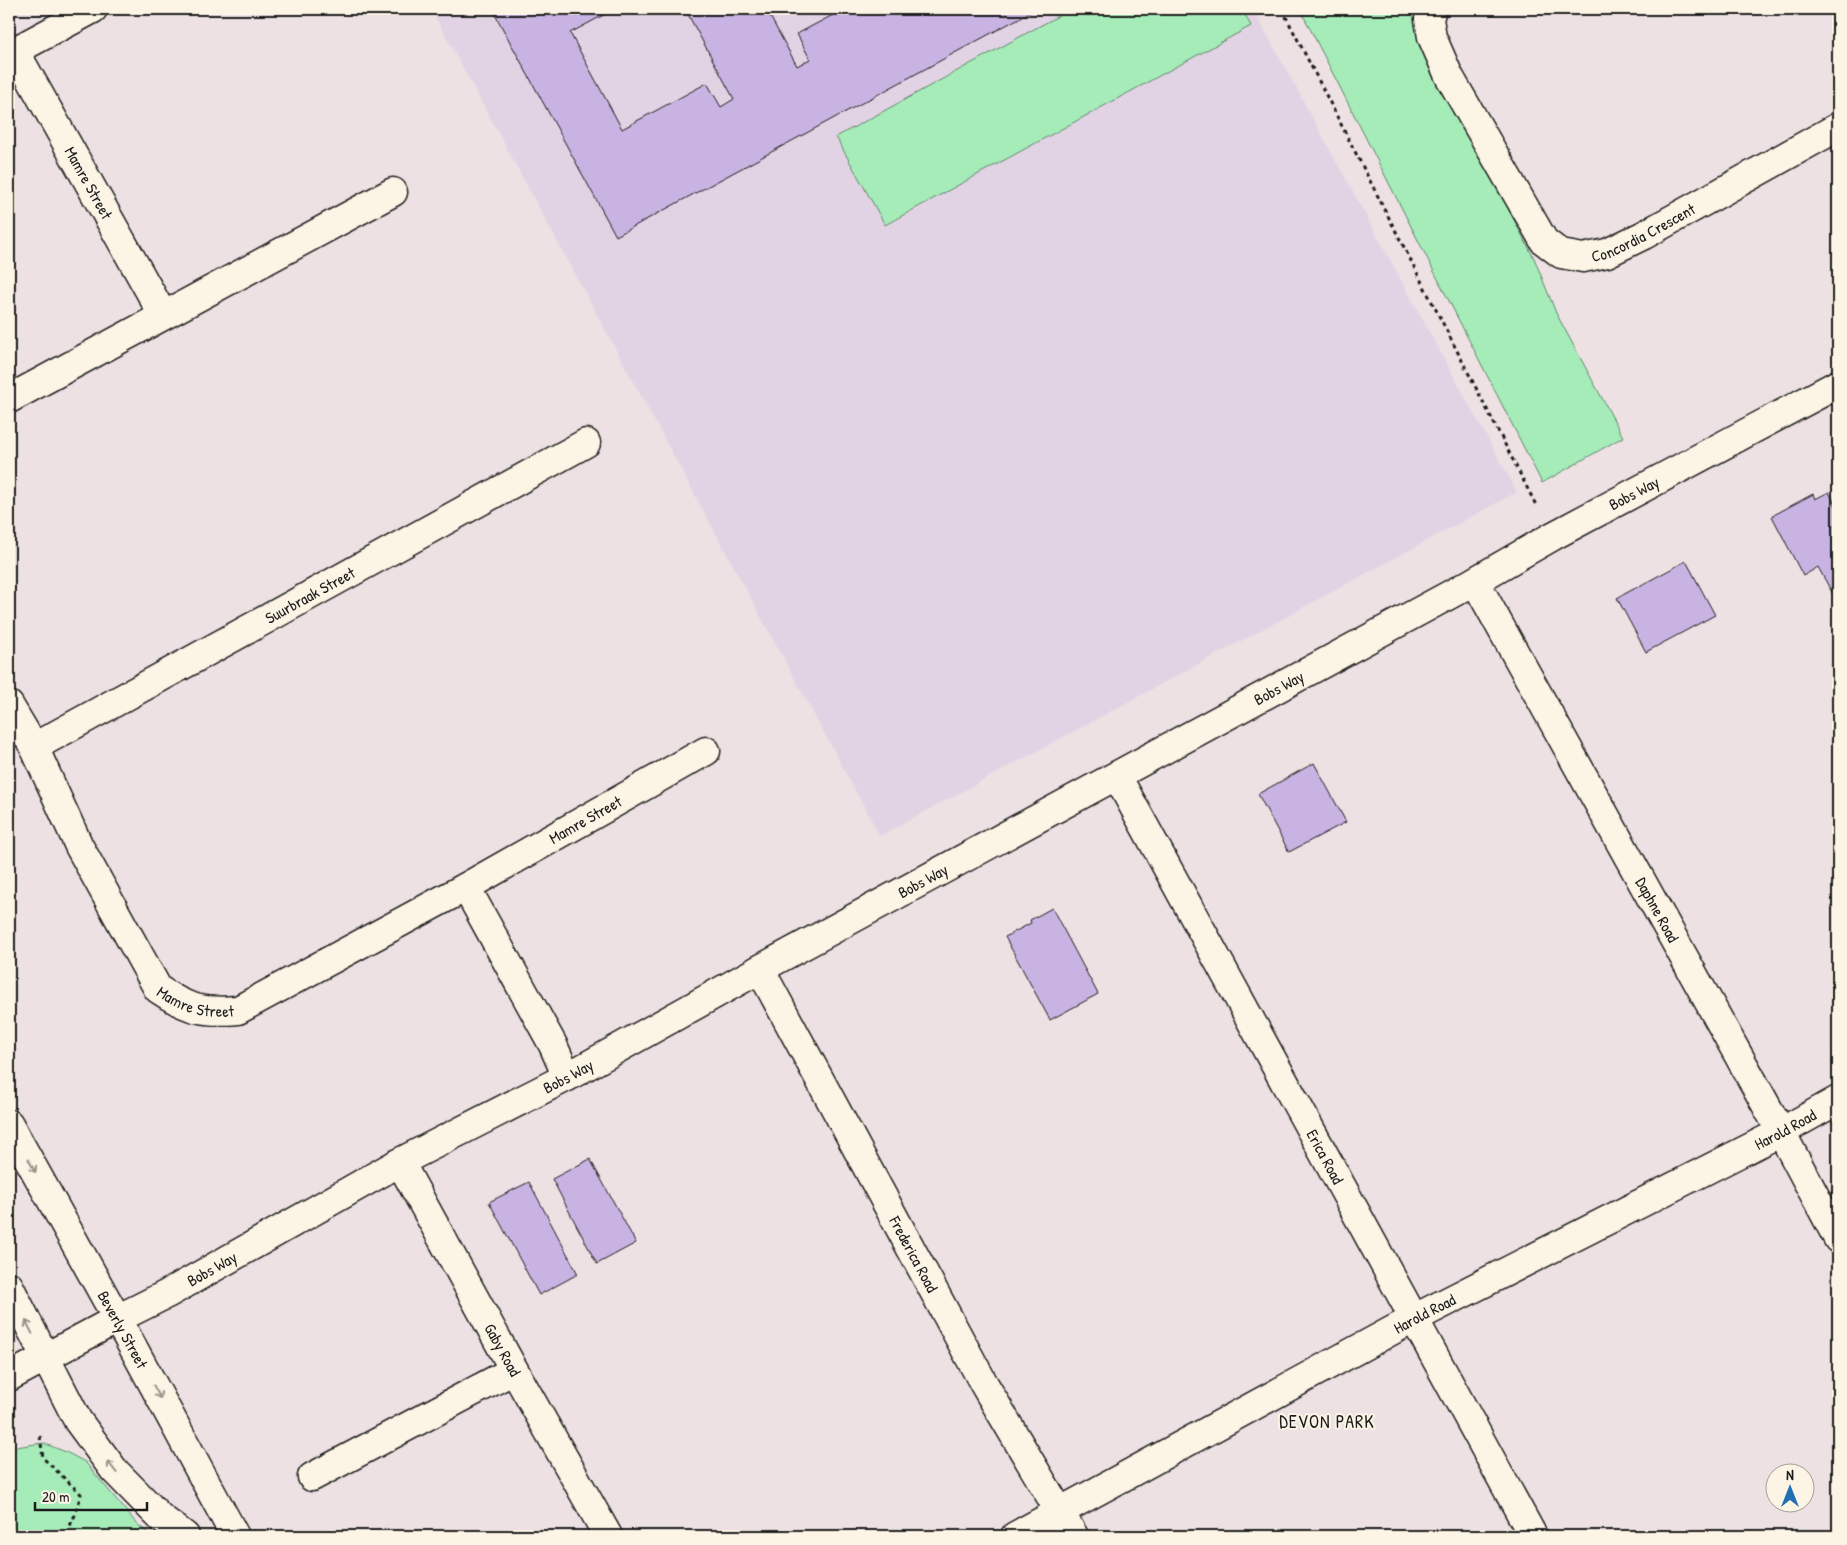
<svg xmlns="http://www.w3.org/2000/svg" width="1847" height="1545" viewBox="0 0 1847 1545" font-family="'Patrick Hand',sans-serif">
<rect width="100%" height="100%" fill="#ede1e4"/>
<filter id="ink" filterUnits="userSpaceOnUse"><feTurbulence type="fractalNoise" baseFrequency=".02" numOctaves="2"/><feDisplacementMap in="SourceGraphic" scale="10" xChannelSelector="R" yChannelSelector="G"/><feConvolveMatrix kernelMatrix="1 2 1 2 8 2 1 2 1" color-interpolation-filters="sRGB"/></filter>
<g filter="url(#ink)">
<path fill="#e2d3e4" d="M 431,9 L 1253,9 L 1517,492 L 880,836 Z"/>
<path fill="#a5ecb9" stroke="#60846a" d="M 1071,9 L 1242,9 L 1251,26 L 885,225 L 836,137 Z
M 1300,9 L 1412,9 L 1415,11 L 1419,39 L 1534,258 L 1556,313 L 1623,437 L 1542,483 Z
M 43,1443 L 66,1452 L 85,1462 L 137,1524 L 152,1536 L 9,1536 L 9,1448 Z"/>
<path fill="#c9b3e3" stroke="#1c1c1c" d="M 492,9 L 615,9 L 570,33 L 622,129 L 707,83 L 721,107 L 734,99 L 685,9 L 766,9 L 797,66 L 810,59 L 797,34 L 844,9 L 1036,9 L 616,236 Z
M 1829,492 L 1838,510 L 1838,594 L 1834,596 L 1818,567 L 1803,576 L 1772,516 L 1813,494 L 1815,499 Z
M 1686,561 L 1715,615 L 1646,652 L 1617,598 Z
M 1314,763 L 1346,822 L 1289,852 L 1258,794 Z
M 1052,908 L 1098,994 L 1050,1020 L 1005,937 L 1031,923 L 1030,920 Z
M 590,1159 L 636,1243 L 597,1264 L 552,1179 Z
M 529,1182 L 578,1274 L 539,1295 L 489,1202 Z"/>
<g fill="none" stroke-linecap="round" stroke-linejoin="round">
<g stroke="#1c1c1c" stroke-width="31">
<g id="minor">
<path id="s1" d="M 1432,9 L 1429,19 L 1432,37 L 1449,76 L 1544,241 L 1561,254 L 1583,258 L 1607,253 L 1644,235 L 1838,127"/>
<path id="s2" d="M 15,51 L 163,315"/>
<path d="M 9,54 L 93,9"/>
<path d="M 9,399 L 393,192"/>
<path id="s3" d="M 1475,581 L 1781,1132 L 1838,1239"/>
<path id="s4" d="M 9,705 L 34,747 L 79,846 L 158,989 C 187,1009 203,1013 238,1010 L 466,887 L 706,751"/>
<path id="s5" d="M 34,747 L 586,443"/>
<path id="s6" d="M 1117,776 L 1533,1536"/>
<path d="M 466,887 L 553,1045 L 567,1077"/>
<path id="s7" d="M 760,969 L 984,1384 L 1074,1536"/>
<path id="s8" d="M 9,1124 L 135,1351 L 235,1536"/>
<path id="s9" d="M 400,1162 L 514,1370 L 608,1536"/>
<path d="M 9,1286 L 78,1421 L 114,1470 L 161,1518 L 185,1536"/>
<path id="s10" d="M 9,1377 L 117,1319 L 167,1294 L 400,1162 L 567,1077 L 760,969 L 1475,581 L 1553,536 L 1838,384"/>
<path d="M 312,1477 L 514,1370"/>
<path id="s11" d="M 1015,1536 L 1415,1318 L 1781,1132 L 1838,1100"/>
</g>
</g>
<path stroke="#1c1c1c" stroke-width="3" stroke-dasharray="4 4" stroke-linecap="butt" d="M 1282,9 L 1537,507
M 40,1436 L 43,1458 L 81,1494 L 75,1515 L 65,1536"/>
<use href="#minor" stroke="#fcf5e5" stroke-width="28"/>
</g>
<defs><path id="oneway-shaft" d="M-6 0H5M1.5-3L5.5 0L1.5 3" fill="none" stroke-width="1.6" stroke-linecap="round" stroke-linejoin="round" transform="scale(1.25)"/></defs>
<g stroke="#97938b">
<use href="#oneway-shaft" transform="translate(32 1166) rotate(61)"/>
<use href="#oneway-shaft" transform="translate(29 1327) rotate(-117)"/>
<use href="#oneway-shaft" transform="translate(157 1392) rotate(62)"/>
<use href="#oneway-shaft" transform="translate(112 1467) rotate(-128)"/>
</g>
</g>
<g text-anchor="middle" dominant-baseline="central" stroke-width="4" stroke-linejoin="round" paint-order="stroke">
<g font-size="16" fill="#1c1c1c" stroke="#fcf5e5">
<text stroke="none"><textPath href="#s2" startOffset="151">Mamre Street</textPath></text>
<text stroke="none"><textPath href="#s1" startOffset="371">Concordia Crescent</textPath></text>
<text stroke="none"><textPath href="#s10" startOffset="1850">Bobs Way</textPath></text>
<text stroke="none"><textPath href="#s5" startOffset="315">Suurbraak Street</textPath></text>
<text stroke="none"><textPath href="#s10" startOffset="1445">Bobs Way</textPath></text>
<text stroke="none"><textPath href="#s4" startOffset="802">Mamre Street</textPath></text>
<text stroke="none"><textPath href="#s10" startOffset="1040">Bobs Way</textPath></text>
<text stroke="none"><textPath href="#s3" startOffset="376">Daphne Road</textPath></text>
<text stroke="none"><textPath href="#s4" startOffset="362">Mamre Street</textPath></text>
<text stroke="none"><textPath href="#s10" startOffset="635">Bobs Way</textPath></text>
<text stroke="none"><textPath href="#s11" startOffset="871">Harold Road</textPath></text>
<text stroke="none"><textPath href="#s6" startOffset="434">Erica Road</textPath></text>
<text stroke="none"><textPath href="#s7" startOffset="324">Frederica Road</textPath></text>
<text stroke="none"><textPath href="#s10" startOffset="230">Bobs Way</textPath></text>
<text stroke="none"><textPath href="#s11" startOffset="466">Harold Road</textPath></text>
<text stroke="none"><textPath href="#s8" startOffset="235">Beverly Street</textPath></text>
<text stroke="none"><textPath href="#s9" startOffset="214">Gaby Road</textPath></text>
</g>
<g font-size="18" letter-spacing="1" fill="#1c1c1c" stroke="#fcf5e5">
<text x="1327" y="1421">DEVON PARK</text>
</g>
</g>
<rect width="1847" height="1545" fill="none" stroke="#fcf5e5" stroke-width="30"/>
<rect x="15" y="15" width="1817" height="1515" fill="none" stroke="#1c1c1c" stroke-width="2" filter="url(#ink)"/>
<g transform="translate(1790 1488)"><circle r="24" fill="#fcf5e5" stroke="#a29e95"/>
<path d="M0-4L9 19L0 12L-9 19Z" fill="#1f6fb2"/>
<text y="-8" font-size="14" font-weight="bold" text-anchor="middle" fill="#1c1c1c">N</text>
</g>
<path d="M35 1502v8h112v-8" fill="none" stroke="#1c1c1c" stroke-width="2.5"/>
<text x="42" y="1502" font-size="15" fill="#1c1c1c" stroke="#fcf5e5" stroke-width="4" paint-order="stroke">20 m</text>
</svg>
